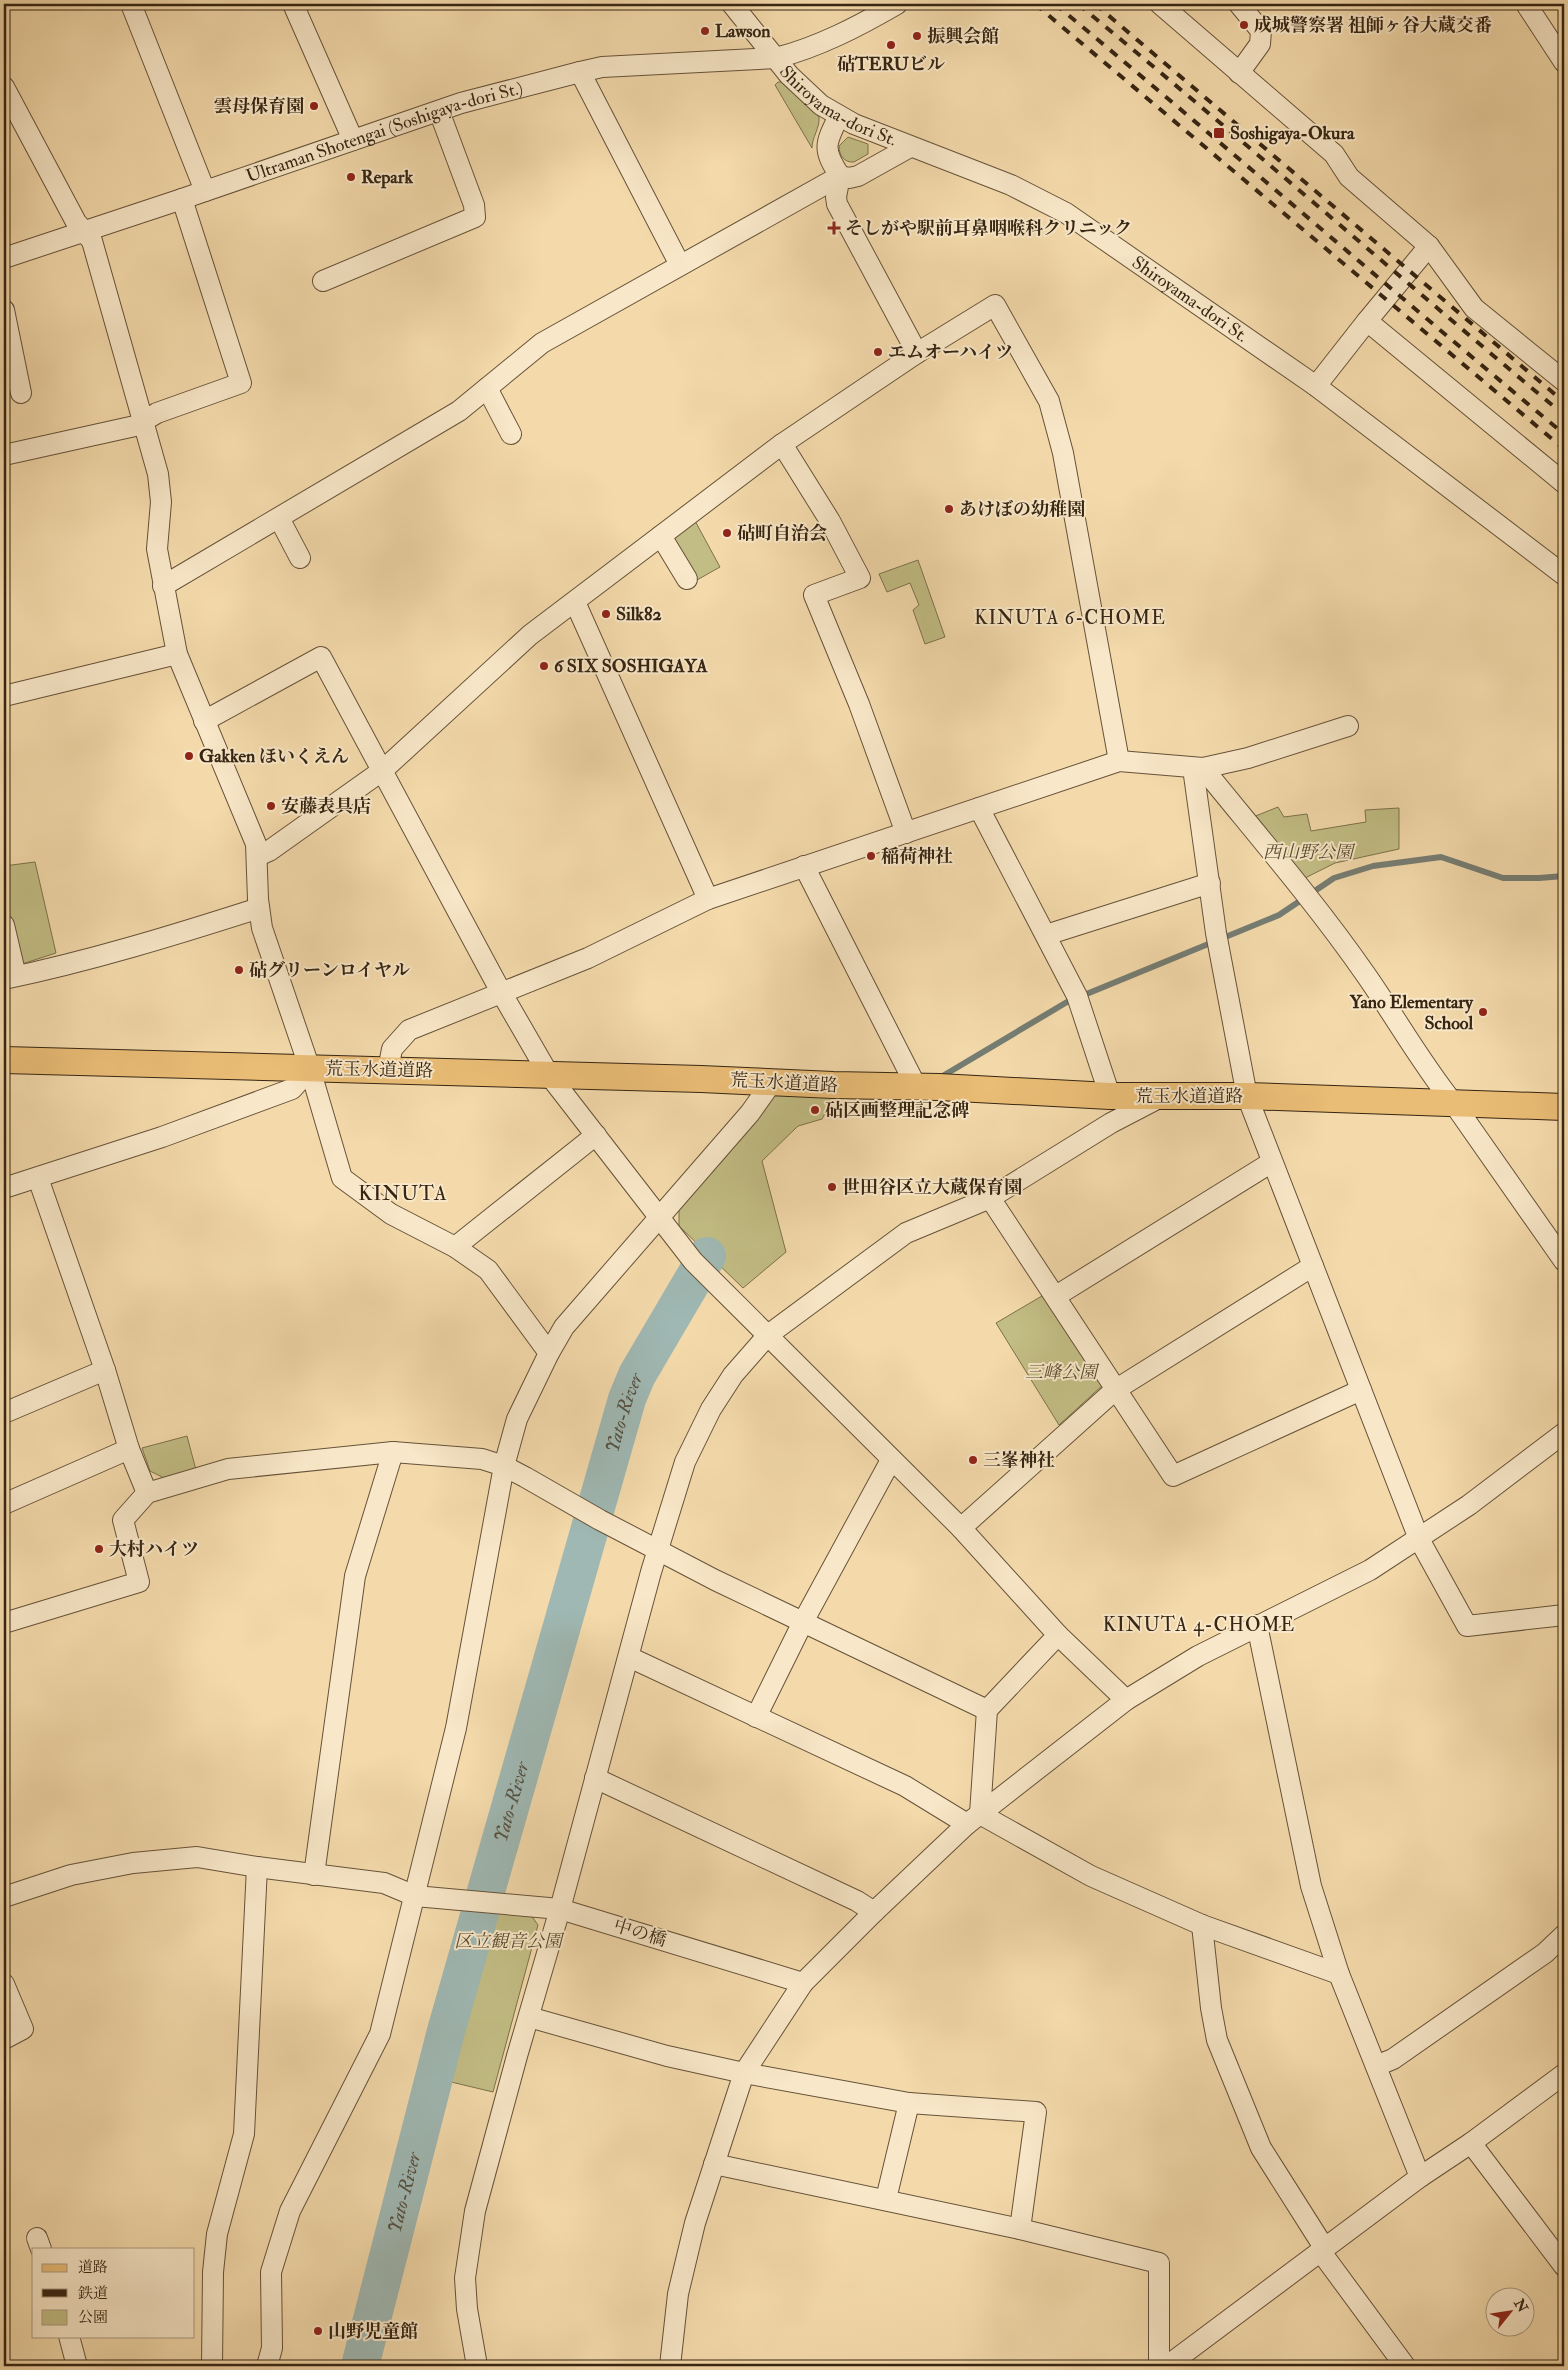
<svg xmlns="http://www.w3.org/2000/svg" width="1568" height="2370" viewBox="0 0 1568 2370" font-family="'IM FELL Double Pica','Noto Serif JP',serif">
<rect width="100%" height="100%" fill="#f4daab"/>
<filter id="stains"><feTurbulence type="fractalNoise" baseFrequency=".004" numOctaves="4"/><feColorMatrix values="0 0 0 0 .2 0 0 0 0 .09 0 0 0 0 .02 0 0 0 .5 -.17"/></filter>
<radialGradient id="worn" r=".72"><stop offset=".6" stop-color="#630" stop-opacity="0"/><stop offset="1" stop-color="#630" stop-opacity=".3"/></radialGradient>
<path fill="#c2bd84" stroke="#7c714c" d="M 778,82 L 781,82 L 819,117 C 820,128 812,137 812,148 L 775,85 Z
M 848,137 L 868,144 L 868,154 L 854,162 C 844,163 839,155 839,146 Z
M 694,519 L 720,567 L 697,580 L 673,540 L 676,529 Z
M 918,560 L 945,637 L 925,644 L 913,610 L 919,605 L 910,583 L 887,592 L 879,574 Z
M 1278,807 L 1284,817 L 1307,814 L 1311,831 L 1366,822 L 1365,810 L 1399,808 L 1399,849 L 1335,863 L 1303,879 L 1253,817 Z
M 35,862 L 56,953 L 19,965 L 4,902 L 4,866 Z
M 776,1095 L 834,1097 L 822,1119 L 798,1126 L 762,1161 L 786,1252 L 743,1288 L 679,1226 L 679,1210 L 769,1100 Z
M 1047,1293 L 1104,1384 L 1059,1425 L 996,1323 Z
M 187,1436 L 196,1470 L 164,1478 L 150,1471 L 142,1448 Z
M 490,1912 L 531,1915 L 538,1925 L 493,2092 L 447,2081 Z"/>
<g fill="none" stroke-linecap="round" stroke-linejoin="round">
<path stroke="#757d73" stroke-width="6" d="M 941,1077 L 1067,1002 L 1279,915 L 1334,878 L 1373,866 L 1441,857 L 1503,878 L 1539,878 L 1564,876"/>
<path stroke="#9fb8b3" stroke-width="38" id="s1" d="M 360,2366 L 446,2031 L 627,1399 L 637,1375 L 707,1256"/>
<g stroke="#665239" stroke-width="22">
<g id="minor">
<path d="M 131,4 L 205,191"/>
<path d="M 293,4 L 353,140"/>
<path id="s2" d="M 732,4 L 789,75 L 821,105 L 854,124 L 1011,185 L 1066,213 L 1316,386 L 1564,575"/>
<path d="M 1160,4 L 1334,154 L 1349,177 L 1429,246 L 1474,308 L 1564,381"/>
<path d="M 1526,4 L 1564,62"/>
<path d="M 580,72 L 680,265"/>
<path d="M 1239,73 L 1260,44 L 1261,31 L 1239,4"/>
<path d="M 4,87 L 76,222 L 92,241 L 158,474 L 161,502 L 157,549 L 177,654 L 256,844 L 258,899 L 262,928 L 310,1069 L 342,1178 L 391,1214 L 455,1247 L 488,1270 L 549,1353"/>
<path d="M 839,116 C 825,144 822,149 840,176 L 849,178 L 858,176 L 910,147"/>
<path d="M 840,176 L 836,197 L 837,204 L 917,353"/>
<path id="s3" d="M 4,258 L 182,199 L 461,103 L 580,72 L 602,67 L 776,58 C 819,47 859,26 897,4"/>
<path d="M 323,281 L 475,217 L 474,205 L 439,111"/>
<path d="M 4,310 L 21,393"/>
<path d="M 1367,321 L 1564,483"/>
<path d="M 1316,386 L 1367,321 L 1429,246"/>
<path d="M 487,388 L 511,434"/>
<path d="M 782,444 L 830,521 L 860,578 L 814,595 L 859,704 L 906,833"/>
<path d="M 4,455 L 135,426 L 157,413 L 241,383 L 182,199"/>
<path d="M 279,518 L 300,558"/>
<path d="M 661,536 L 687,579"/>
<path d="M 163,586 L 459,411 L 542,343 L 840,176"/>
<path d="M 575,602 L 708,899"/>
<path d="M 4,696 L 177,654"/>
<path d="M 204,721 L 321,657 L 501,992 L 549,1075 L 693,1261 L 961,1528 L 1058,1635 L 1126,1700"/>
<path d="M 1193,768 L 1216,933 L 1247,1096 L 1419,1539 L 1467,1626 L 1564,1615"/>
<path d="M 1203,768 C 1258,836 1316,903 1366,975 C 1396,1018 1421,1063 1454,1104 L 1564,1261"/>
<path d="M 979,808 L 1077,996 L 1110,1096"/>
<path d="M 258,856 L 269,851 L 383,770 L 530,635 L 782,444 L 917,353 L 995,305 L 1049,401 L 1063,453 L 1119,761"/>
<path d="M 804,866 L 916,1086"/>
<path d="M 4,925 L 16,976"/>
<path d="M 1046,935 L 1210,883"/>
<path d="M 4,979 C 90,961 175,935 259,908"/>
<path d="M 388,1070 L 392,1049 L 409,1030 L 588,958 L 708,899 L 1119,761 L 1203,768 L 1248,758 L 1348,726"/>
<path d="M 38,1178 L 105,1370 L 129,1449 L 147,1493"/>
<path d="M 4,1188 L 162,1137 L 292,1089 L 310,1069"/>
<path d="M 990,1198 L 1173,1476 L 1361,1390"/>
<path d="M 455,1247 L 596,1135"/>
<path d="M 1056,1296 L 1272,1162"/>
<path d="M 4,1413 L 105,1370"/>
<path d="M 4,1504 L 129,1449"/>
<path d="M 961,1528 L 1115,1390 L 1313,1266"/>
<path d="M 4,1623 L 139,1582 L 123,1520 L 147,1493 L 228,1469 L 393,1452 L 482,1459 L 504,1466 L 525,1477 L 600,1520 L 715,1580 L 987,1710"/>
<path d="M 1257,1625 L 1311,1886 L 1339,1974 L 1420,2177"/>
<path d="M 1058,1635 L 987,1710 L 980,1814 L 1091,1876 L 1202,1925 L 1339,1974"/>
<path d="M 629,1657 L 905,1786 L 967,1824"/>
<path d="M 756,1717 L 803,1622 L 891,1460"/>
<path d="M 595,1778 L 857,1901 L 874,1912"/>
<path d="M 314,1875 L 355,1576 L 393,1452"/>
<path d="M 4,1897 L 71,1875 L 133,1863 L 197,1857 L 257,1867 L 384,1883 L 415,1896 L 560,1909 L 803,1983"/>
<path d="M 1202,1925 L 1211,2008 L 1217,2040 L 1261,2148 L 1325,2249"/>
<path d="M 4,1984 L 23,2029 L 4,2039"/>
<path d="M 529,2017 L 667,2056 L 744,2073 L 909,2103 L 1036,2112 L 1020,2229"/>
<path d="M 1376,2066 L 1393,2059 L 1545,1953 L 1564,1935"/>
<path d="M 1471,2143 L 1564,2266"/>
<path d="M 714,2164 L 1020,2229 L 1159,2263 L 1159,2366"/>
<path d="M 886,2199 L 909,2103"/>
<path d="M 37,2238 L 41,2249"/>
<path d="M 1321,2252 L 1405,2366"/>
<path d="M 69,2336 L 77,2366"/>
<path d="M 212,2366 L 213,2272 L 217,2234 L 244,2134 L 257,1867"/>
<path d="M 267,2366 L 272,2348 L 271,2272 L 290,2211 L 380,2034 L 456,1728 L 504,1466 L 517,1419 L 549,1353 L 564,1327 L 750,1113 L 772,1082"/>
<path d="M 477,2366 L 467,2309 L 465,2278 L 475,2211 L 517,2056 L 560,1909 L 651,1572 L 685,1462 L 711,1409 L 733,1375 L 768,1335 L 906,1233 L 990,1198 L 1111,1123 L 1161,1097"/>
<path d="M 670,2366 L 678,2294 L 695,2223 L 744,2073 L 803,1983 L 874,1912 L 967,1824 L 1126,1700 L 1198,1656 L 1370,1570 L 1469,1505 L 1564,1433"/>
<path d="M 1167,2366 L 1420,2177 L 1471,2143 L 1564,2074"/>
</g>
</g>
<g stroke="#362513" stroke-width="28">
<path id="major" d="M 4,1060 L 701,1079 L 833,1085 L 939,1087 L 1110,1096 L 1247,1096 L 1564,1107"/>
</g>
<use href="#minor" stroke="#f8e7c8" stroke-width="20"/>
<use href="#major" stroke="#eabd76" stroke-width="26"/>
<path stroke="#362513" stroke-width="4" stroke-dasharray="9 9" stroke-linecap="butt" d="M 1035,4 L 1564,449
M 1055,4 C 1226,146 1393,292 1564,434
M 1078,4 C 1242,139 1401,279 1564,415
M 1095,4 L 1564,402"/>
</g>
<g fill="#8f2418" stroke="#f8e7c8" stroke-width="2">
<circle cx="1244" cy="25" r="5"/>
<circle cx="705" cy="31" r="5"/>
<circle cx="917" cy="36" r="5"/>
<circle cx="891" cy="45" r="5"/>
<circle cx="314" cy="106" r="5"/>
<rect x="1213" y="127" width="12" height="12" rx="2.5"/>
<circle cx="351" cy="177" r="5"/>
<path d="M831.5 220.5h5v5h5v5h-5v5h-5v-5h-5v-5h5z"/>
<circle cx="878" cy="352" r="5"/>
<circle cx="949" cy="509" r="5"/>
<circle cx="727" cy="533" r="5"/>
<circle cx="606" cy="614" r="5"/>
<circle cx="544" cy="666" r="5"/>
<circle cx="189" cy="756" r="5"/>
<circle cx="271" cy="806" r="5"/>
<circle cx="871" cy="856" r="5"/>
<circle cx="239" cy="970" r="5"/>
<circle cx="1483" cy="1012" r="5"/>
<circle cx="815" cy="1110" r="5"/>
<circle cx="832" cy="1187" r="5"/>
<circle cx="973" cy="1460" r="5"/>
<circle cx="99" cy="1549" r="5"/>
<circle cx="318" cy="2331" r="5"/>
</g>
<g text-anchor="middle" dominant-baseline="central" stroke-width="4" stroke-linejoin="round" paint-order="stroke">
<g font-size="18" font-weight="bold" fill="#362513" stroke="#f8e7c8" text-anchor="start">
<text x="1254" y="25">成城警察署 祖師ヶ谷大蔵交番</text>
<text x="715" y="31">Lawson</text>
<text x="927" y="36">振興会館</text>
<text x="891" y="64" text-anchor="middle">砧TERUビル</text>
<text x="304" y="106" text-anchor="end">雲母保育園</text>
<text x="1230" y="133">Soshigaya-Okura</text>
<text x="361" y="177">Repark</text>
<text x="845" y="228">そしがや駅前耳鼻咽喉科クリニック</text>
<text x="888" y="352">エムオーハイツ</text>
<text x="959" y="509">あけぼの幼稚園</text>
<text x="737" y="533">砧町自治会</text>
<text x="616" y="614">Silk82</text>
<text x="554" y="666">6 SIX SOSHIGAYA</text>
<text x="199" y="756">Gakken ほいくえん</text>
<text x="281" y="806">安藤表具店</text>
<text x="881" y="856">稲荷神社</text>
<text x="249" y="970">砧グリーンロイヤル</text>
<text x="1473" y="1002" text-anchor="end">Yano Elementary<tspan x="1473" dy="21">School</tspan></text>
<text x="825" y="1110">砧区画整理記念碑</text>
<text x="842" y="1187">世田谷区立大蔵保育園</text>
<text x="983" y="1460">三峯神社</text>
<text x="109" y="1549">大村ハイツ</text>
<text x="328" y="2331">山野児童館</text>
</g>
<g font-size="18" fill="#362513" stroke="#f8e7c8">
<text stroke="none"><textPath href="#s2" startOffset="150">Shiroyama-dori St.</textPath></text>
<text stroke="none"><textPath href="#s3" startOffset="401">Ultraman Shotengai (Soshigaya-dori St.)</textPath></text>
<text stroke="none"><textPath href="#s2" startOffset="554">Shiroyama-dori St.</textPath></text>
<text transform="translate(379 1070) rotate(1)">荒玉水道道路</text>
<text transform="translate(784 1083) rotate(3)">荒玉水道道路</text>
<text x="1189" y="1096">荒玉水道道路</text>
<text transform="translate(640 1933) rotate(17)">中の橋</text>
</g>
<g font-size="18" font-style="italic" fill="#594b2f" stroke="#f8e7c8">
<text x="1308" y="852">西山野公園</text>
<text x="1061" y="1372">三峰公園</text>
<text x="508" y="1941">区立観音公園</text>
</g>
<g font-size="19" letter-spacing="1" fill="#362513" stroke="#f8e7c8">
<text x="1070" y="618">KINUTA 6-CHOME</text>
<text x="1199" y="1625">KINUTA 4-CHOME</text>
</g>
<g font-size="19" font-style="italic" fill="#565143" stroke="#f8e7c8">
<text stroke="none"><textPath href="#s1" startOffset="989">Yato-River</textPath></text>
<text stroke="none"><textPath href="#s1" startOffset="584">Yato-River</textPath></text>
<text stroke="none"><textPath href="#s1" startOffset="179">Yato-River</textPath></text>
</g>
<g font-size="20" letter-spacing="1" fill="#362513" stroke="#f8e7c8">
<text x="403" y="1193">KINUTA</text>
</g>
</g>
<rect width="1568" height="2370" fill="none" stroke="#f4daab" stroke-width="20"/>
<rect x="5" y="5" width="1558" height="2360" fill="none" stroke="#362513" stroke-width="2.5"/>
<rect x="10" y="10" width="1548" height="2350" fill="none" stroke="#362513"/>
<rect x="32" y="2248" width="162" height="90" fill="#f8e7c8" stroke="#aa9980"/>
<rect x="42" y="2264" width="25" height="8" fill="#eabd76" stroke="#aa9980"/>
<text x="78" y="2272" font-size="15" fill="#362513">道路</text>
<rect x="42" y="2289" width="25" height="8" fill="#362513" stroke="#aa9980"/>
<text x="78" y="2298" font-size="15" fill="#362513">鉄道</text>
<rect x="42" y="2310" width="25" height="15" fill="#c2bd84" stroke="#aa9980"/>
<text x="78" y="2322" font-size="15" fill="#362513">公園</text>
<g transform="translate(1510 2312) rotate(60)"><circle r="24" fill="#f8e7c8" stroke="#aa9980"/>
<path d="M0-4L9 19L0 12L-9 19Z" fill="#8f2418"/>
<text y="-8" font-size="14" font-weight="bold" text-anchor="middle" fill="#362513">N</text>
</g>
<rect width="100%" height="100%" filter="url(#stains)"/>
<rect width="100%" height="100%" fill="url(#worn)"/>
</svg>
